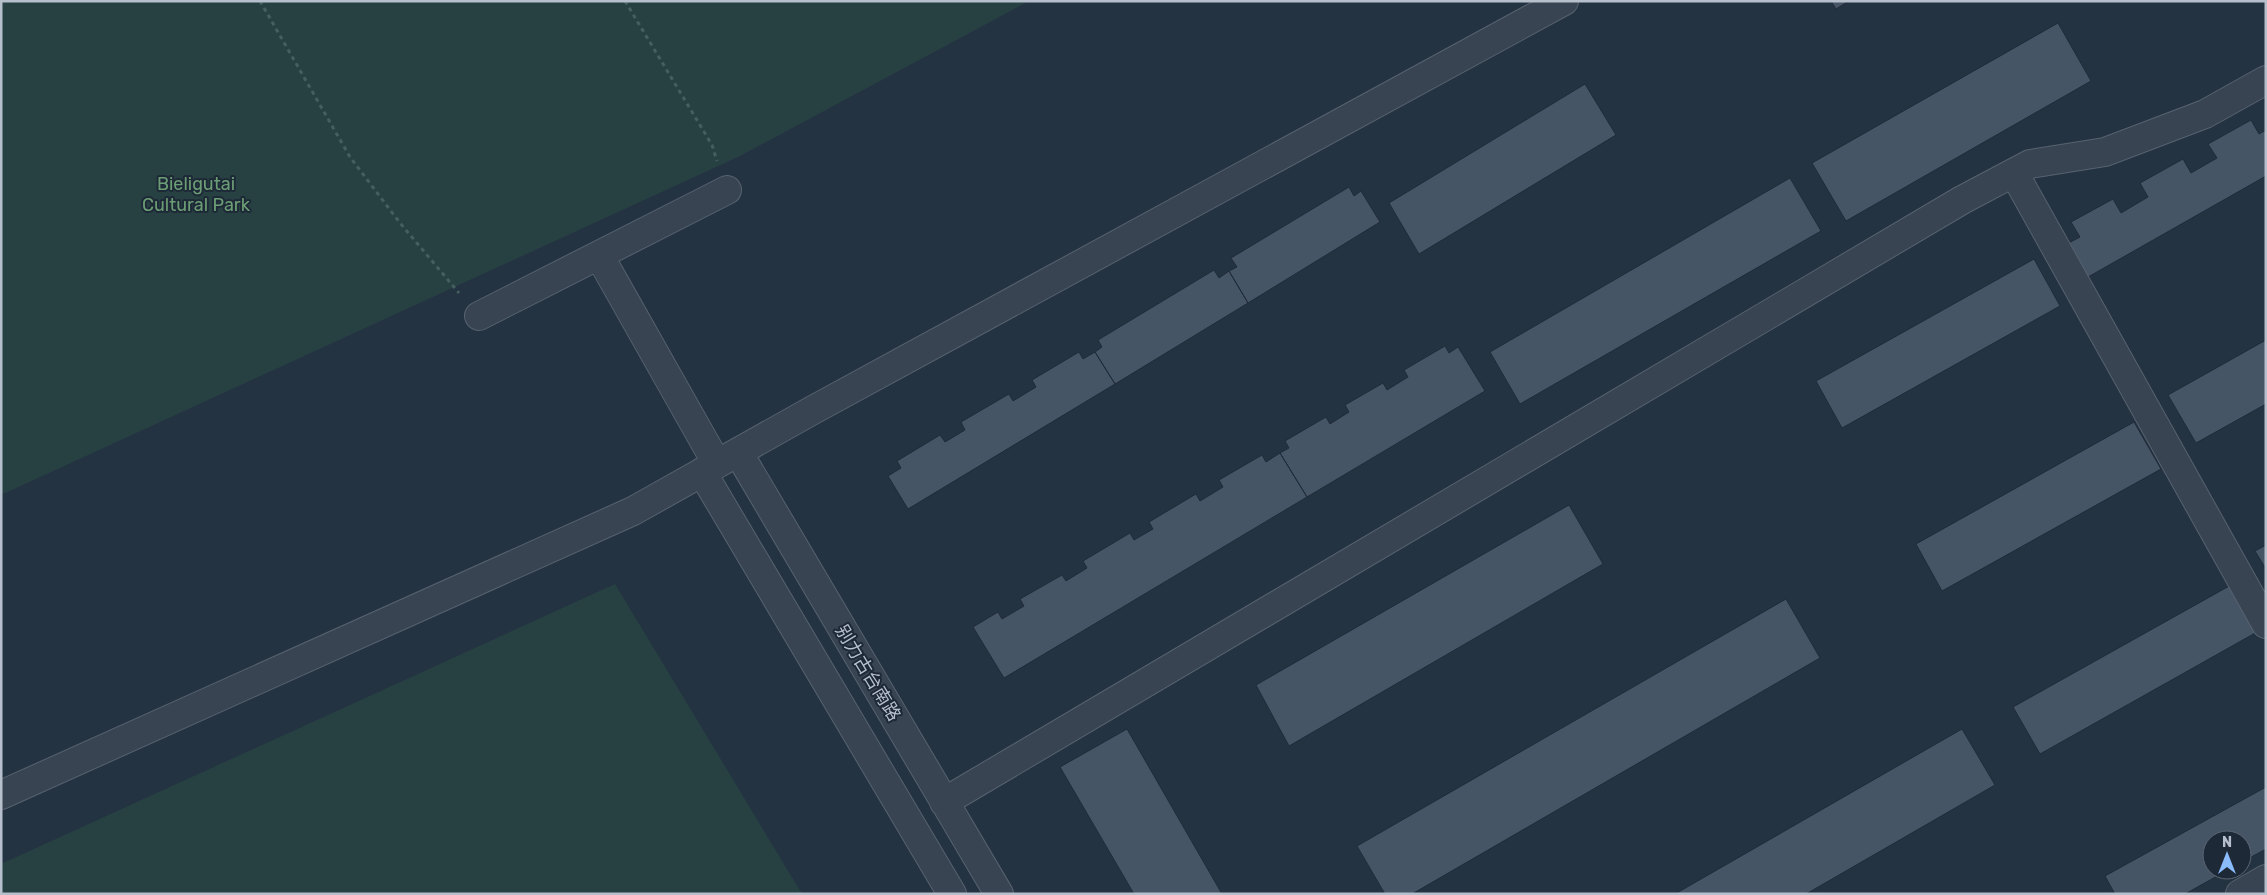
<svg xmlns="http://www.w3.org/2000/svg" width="2267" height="895" viewBox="0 0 2267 895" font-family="Rubik,'Noto Sans SC',sans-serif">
<rect width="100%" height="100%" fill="#243342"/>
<path fill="#274143" d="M 1,1 L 1029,1 L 738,157 L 1,495 Z
M 615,584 L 802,894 L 1,894 L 1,864 Z"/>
<path fill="#465566" stroke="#202b39" d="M 1831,1 L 1849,1 L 1836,9 Z
M 2058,23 L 2091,81 L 1846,221 L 1812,163 Z
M 1585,84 L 1616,135 L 1419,254 L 1389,203 Z
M 2251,120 L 2259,134 L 2266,130 L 2266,176 L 2081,281 L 2061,247 L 2080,237 L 2071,222 L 2113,199 L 2121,213 L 2148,197 L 2140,183 L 2183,159 L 2191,173 L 2217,158 L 2208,144 Z
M 1790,178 L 1821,231 L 1520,404 L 1490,352 Z
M 1349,187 L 1354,196 L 1361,191 L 1380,222 L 1248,303 L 1229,271 L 1237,267 L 1231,258 Z
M 2034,259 L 2060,306 L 1842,428 L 1816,381 Z
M 1214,270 L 1219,278 L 1229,271 L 1248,303 L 1115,384 L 1095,352 L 1102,347 L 1098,340 Z
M 2266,340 L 2266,404 L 2196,443 L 2168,395 Z
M 1445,346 L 1449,353 L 1458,347 L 1485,391 L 1307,497 L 1280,453 L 1289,448 L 1285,441 L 1326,417 L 1330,424 L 1349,412 L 1345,405 L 1383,383 L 1387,390 L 1408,377 L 1404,370 Z
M 1079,352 L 1083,359 L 1095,352 L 1115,384 L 908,509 L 888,476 L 901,468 L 897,461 L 940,435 L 945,442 L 965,430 L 961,422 L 1009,394 L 1013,401 L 1036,387 L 1032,380 Z
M 2134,422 L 2161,469 L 1942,591 L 1916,544 Z
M 1280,453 L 1307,497 L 1004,678 L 973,627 L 998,612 L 1002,619 L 1024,606 L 1020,599 L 1062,575 L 1066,581 L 1087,568 L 1083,561 L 1130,533 L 1134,540 L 1153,529 L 1149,522 L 1196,494 L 1200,501 L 1223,487 L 1219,480 L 1262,455 L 1266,462 Z
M 1569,505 L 1603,564 L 1289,746 L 1256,685 Z
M 2266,545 L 2266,569 L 2255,551 Z
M 2231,585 L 2257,632 L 2040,754 L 2013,707 Z
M 1786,599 L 1820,658 L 1412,894 L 1385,894 L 1357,846 Z
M 1127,729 L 1222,894 L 1134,894 L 1060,767 Z
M 1962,729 L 1995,785 L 1806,894 L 1675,894 Z
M 2266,787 L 2266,849 L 2242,862 L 2242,840 L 2212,840 L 2212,870 L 2228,870 L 2185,894 L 2115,894 L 2105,876 Z"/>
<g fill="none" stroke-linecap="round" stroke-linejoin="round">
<g stroke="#57626f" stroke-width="30">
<path id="minor" d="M 2014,173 L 2266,624
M 599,255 L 717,464
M 479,316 L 727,190
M 738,452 L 999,894
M 702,472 L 952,894
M 1,795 L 633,511 L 813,410 L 1564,1
M 944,802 L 1962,200 L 2030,164 L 2105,152 L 2205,114 L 2266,80
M 2240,894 L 2266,879"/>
</g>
<path stroke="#455e60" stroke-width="3" stroke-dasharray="4 4" stroke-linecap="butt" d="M 260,1 L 350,157 L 400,223 L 459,293
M 625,1 L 712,145 L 717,161"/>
<use href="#minor" stroke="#394452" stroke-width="28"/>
</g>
<g text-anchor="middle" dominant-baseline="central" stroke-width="4" stroke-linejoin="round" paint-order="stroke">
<g font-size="18" fill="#6c9e75" stroke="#1e2937">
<text x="196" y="184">Bieligutai<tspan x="196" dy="21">Cultural Park</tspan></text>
</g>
<g font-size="18" fill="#b6bfcc" stroke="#1e2937">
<text transform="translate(868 673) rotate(59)">别力古台南路</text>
</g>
</g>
<rect width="2267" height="895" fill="none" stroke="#b6bfcc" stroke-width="5"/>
<g transform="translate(2227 855)"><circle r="24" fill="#1e2937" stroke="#5b6573"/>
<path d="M0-4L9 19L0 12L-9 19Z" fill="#8abcfd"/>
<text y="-8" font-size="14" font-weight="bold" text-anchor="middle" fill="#b6bfcc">N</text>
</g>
</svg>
